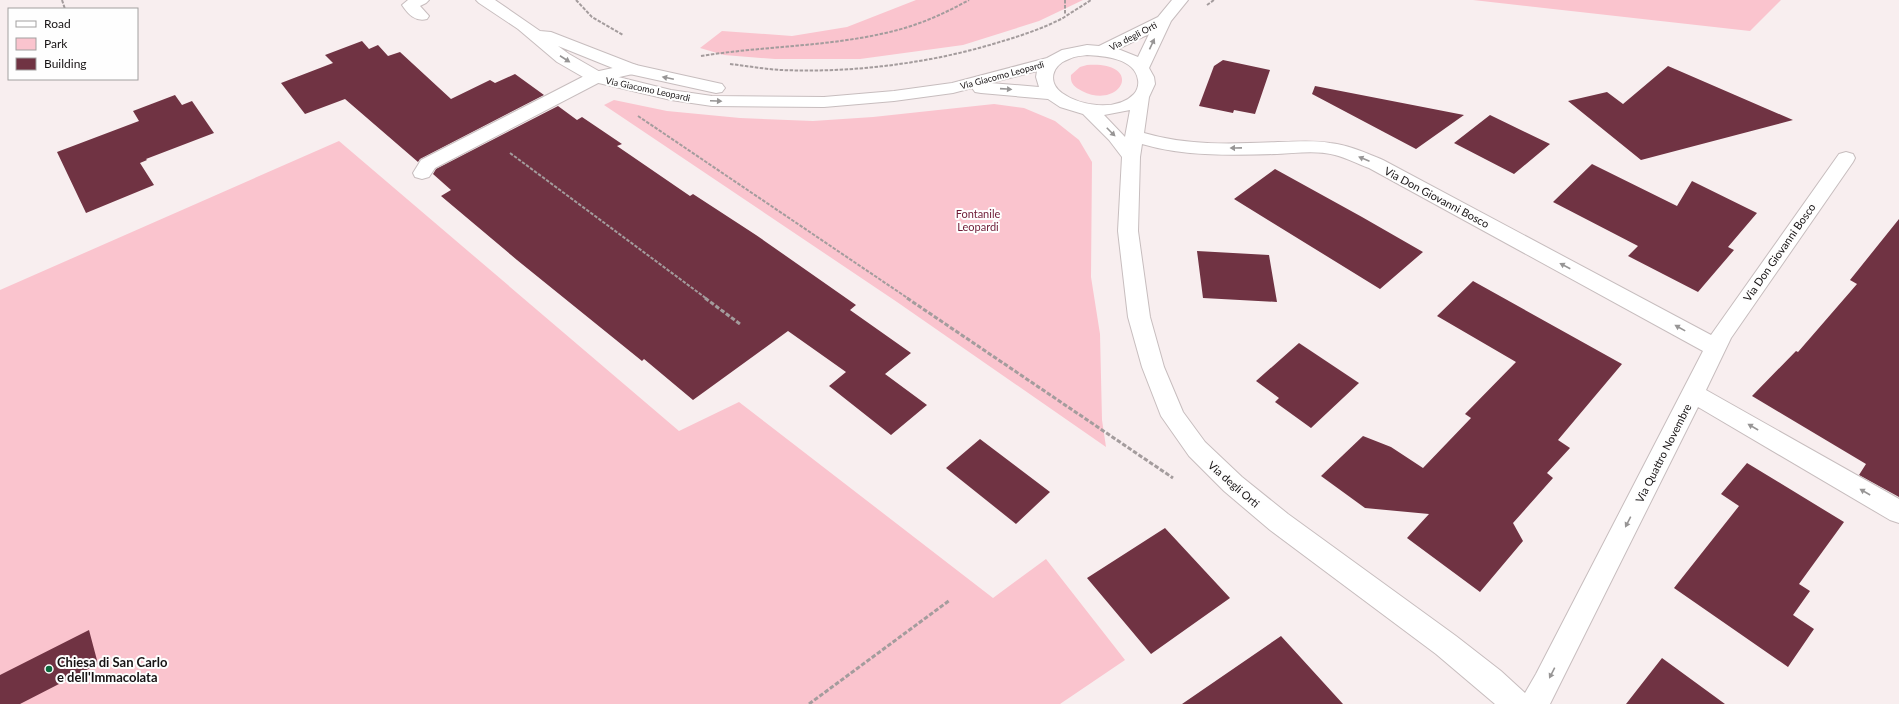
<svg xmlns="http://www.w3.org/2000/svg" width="1899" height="704" viewBox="0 0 1899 704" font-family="Lato,sans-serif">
<rect width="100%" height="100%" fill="#f8eeef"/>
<path fill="#fac4ce" d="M 916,0 L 1083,0 L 1039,21 L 963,45 L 860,59 L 775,59 L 724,55 L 700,48 L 722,31 L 792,36 L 847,27 Z
M 1473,0 L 1781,0 L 1750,31 Z
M 1087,65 C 1146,61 1121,111 1082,91 C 1074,87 1070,83 1071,75 L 1080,67 Z
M 614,100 L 667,111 L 740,118 L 813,121 L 873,117 L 994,104 L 1024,108 L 1055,121 L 1079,140 L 1092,162 L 1091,277 L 1100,334 L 1102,420 L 1106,447 L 897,302 L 604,105 Z
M 339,141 L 679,431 L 739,402 L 993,598 L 1046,559 L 1125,660 L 1060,704 L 0,704 L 0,290 Z"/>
<path fill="#703343" d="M 362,41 L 369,49 L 378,45 L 388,56 L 400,52 L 451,99 L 490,80 L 495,83 L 515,74 L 544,95 L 420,159 L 418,162 L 345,99 L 305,114 L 281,83 L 333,63 L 325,55 Z
M 1223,60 L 1270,70 L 1255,114 L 1234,110 L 1233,113 L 1199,106 L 1214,66 Z
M 1668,66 L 1793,120 L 1641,160 L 1568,101 L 1607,92 L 1623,104 Z
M 1315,86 L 1464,115 L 1416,149 L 1312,94 Z
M 175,95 L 182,105 L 192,101 L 214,133 L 146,159 L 147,160 L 140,163 L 154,185 L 86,213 L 57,152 L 139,121 L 133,111 Z
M 558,106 L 577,120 L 582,117 L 622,144 L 617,146 L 690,196 L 693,194 L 756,235 L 856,305 L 850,310 L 911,353 L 885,374 L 927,405 L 891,435 L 829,386 L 846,372 L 788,331 L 693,400 L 644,359 L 642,361 L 517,260 L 441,196 L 451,190 L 433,174 L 436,169 Z
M 1490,115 L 1550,144 L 1514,174 L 1454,143 Z
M 1592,164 L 1677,206 L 1692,181 L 1757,213 L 1728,247 L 1734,250 L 1698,292 L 1628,256 L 1638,246 L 1553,202 Z
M 1275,169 L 1362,217 L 1423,252 L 1380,289 L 1234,199 Z
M 1899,219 L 1899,497 L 1859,475 L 1866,464 L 1752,396 L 1796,351 L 1798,352 L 1857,284 L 1850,280 Z
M 1197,251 L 1269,255 L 1277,302 L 1203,298 Z
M 1473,281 L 1622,364 L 1558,440 L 1570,448 L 1547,473 L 1553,478 L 1513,523 L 1523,541 L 1480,592 L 1407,538 L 1429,514 L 1365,508 L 1321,476 L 1363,436 L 1391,447 L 1423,468 L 1471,418 L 1465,414 L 1516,362 L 1437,316 Z
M 1299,343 L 1359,383 L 1311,428 L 1275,402 L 1279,398 L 1256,381 Z
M 980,439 L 1050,492 L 1016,524 L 946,468 Z
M 1747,463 L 1844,522 L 1799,584 L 1810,591 L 1793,615 L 1814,629 L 1788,667 L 1674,588 L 1739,506 L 1721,494 Z
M 1165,528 L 1230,598 L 1151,654 L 1087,578 Z
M 89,630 L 98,664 L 20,704 L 0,704 L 0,675 Z
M 1281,636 L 1343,704 L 1182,704 Z
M 1662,658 L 1725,704 L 1626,704 Z"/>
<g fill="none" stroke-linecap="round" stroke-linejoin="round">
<g stroke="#c7bdbe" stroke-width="2">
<path id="lane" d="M 408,0 L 429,0 L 426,3 L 420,6 L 429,16 L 427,19 C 415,22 408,14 402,5 Z
M 631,64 L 637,65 L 639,69 L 637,73 L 602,81 L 435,168 L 429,177 L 422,179 L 415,177 L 413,173 L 421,160 L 590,73 Z"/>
</g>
<g stroke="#c7bdbe" stroke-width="2">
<path id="street" d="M 476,0 L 495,0 L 540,31 L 551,32 L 636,65 L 722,84 L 725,88 L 722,92 L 716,93 L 625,73 L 558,46 L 569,54 L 602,73 L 671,90 L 712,96 L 824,97 L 894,91 L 952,83 L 1047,58 L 1062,50 L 1087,45 L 1099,46 L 1158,17 L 1172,0 L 1188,0 L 1171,21 L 1149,68 L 1154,77 L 1155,84 L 1149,97 L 1144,133 C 1188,146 1233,144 1278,142 C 1295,142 1313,140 1330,143 C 1349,145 1366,153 1383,160 L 1711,335 L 1839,154 L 1846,152 L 1853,154 L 1855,158 L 1853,162 L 1731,338 L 1706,390 L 1899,499 L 1899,523 L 1890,520 L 1698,407 L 1550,704 L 1495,704 L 1436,654 L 1270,530 L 1224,491 L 1189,456 L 1161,416 L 1142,367 L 1128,317 L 1118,231 L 1122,157 L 1109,140 L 1083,114 L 1060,107 L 1048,99 L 981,93 L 975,92 L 972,88 L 953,93 L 894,101 L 824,107 L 712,106 L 671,100 L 590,81 L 557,62 L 518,29 L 479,3 ZM 1149,34 L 1138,57 L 1118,49 ZM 1087,55 C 1104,56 1135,58 1138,80 C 1139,85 1137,91 1134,94 C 1117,112 1080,106 1062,93 C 1047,82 1052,65 1069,59 C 1075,56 1081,56 1087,55 ZM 1037,71 L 1036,77 L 1039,87 L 990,83 ZM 1130,110 L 1125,137 L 1104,115 ZM 1142,144 C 1186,157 1232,155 1277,154 C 1296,153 1316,150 1335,155 C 1347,158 1358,164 1369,168 L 1703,351 L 1536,674 L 1525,693 L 1501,671 L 1456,636 L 1288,514 L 1242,477 L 1205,442 L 1183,412 L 1164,367 L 1150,317 L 1138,231 L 1140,157 Z"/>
</g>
<path stroke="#a49c9d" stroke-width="2" stroke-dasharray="3.5 1.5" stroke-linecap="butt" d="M 62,0 L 65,9
M 576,0 L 592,17 L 623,35
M 1065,0 L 1065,15
M 1207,5 L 1214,0
M 701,56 C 769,45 843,47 908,27 C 930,20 949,11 969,0
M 730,64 C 747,66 764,69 781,70 C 855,73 933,63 1003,41 C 1023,35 1044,28 1063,18 C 1072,12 1082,6 1091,0
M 638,116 L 909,299
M 510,153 L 707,299"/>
<path stroke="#a49c9d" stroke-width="3" stroke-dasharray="4.5 2" stroke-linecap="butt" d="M 705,298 L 740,324
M 907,298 L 1173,478
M 809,704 L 950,600"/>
<use href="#lane" fill="#fff" fill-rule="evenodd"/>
<use href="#street" fill="#fff" fill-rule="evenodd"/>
</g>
<defs><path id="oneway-solid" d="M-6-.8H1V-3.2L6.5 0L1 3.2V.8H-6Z"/></defs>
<g fill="#979595">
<use href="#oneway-solid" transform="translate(1152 44) rotate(-65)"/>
<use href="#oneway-solid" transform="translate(565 59) rotate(33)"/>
<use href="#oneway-solid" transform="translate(668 78) rotate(-168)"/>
<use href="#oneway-solid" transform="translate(1006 89) rotate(4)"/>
<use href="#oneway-solid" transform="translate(716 101) rotate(3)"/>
<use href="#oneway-solid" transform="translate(1111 132) rotate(45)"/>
<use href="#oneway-solid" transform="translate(1236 148) rotate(179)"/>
<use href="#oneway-solid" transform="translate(1364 159) rotate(-157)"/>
<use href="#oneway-solid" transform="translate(1565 266) rotate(-152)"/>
<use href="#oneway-solid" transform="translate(1680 328) rotate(-151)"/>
<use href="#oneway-solid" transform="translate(1753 427) rotate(-150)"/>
<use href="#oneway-solid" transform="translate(1865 492) rotate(-150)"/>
<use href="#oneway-solid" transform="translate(1628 522) rotate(117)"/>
<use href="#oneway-solid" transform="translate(1552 673) rotate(117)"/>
</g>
<circle fill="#0d6a3e" stroke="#fefefe" stroke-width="1.5" cx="49" cy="669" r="4"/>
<g text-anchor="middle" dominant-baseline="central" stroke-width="4" stroke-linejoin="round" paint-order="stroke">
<g font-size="9" fill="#171314" stroke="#fefefe">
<text transform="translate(1133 36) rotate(-27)">Via degli Orti</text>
<text transform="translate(1002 75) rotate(-15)">Via Giacomo Leopardi</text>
<text transform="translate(648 89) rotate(12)">Via Giacomo Leopardi</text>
</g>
<g font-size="11" fill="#171314" stroke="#fefefe">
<text transform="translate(1437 197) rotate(28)">Via Don Giovanni Bosco</text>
<text transform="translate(1779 252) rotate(-55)">Via Don Giovanni Bosco</text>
<text transform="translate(1663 453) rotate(-63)">Via Quattro Novembre</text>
<text transform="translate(1234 484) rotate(41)">Via degli Orti</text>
</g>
<g font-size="11" fill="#6e1b36" stroke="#fefefe">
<text x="978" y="213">Fontanile<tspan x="978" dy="13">Leopardi</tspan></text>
</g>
<g font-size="13" font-weight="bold" fill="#171314" stroke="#fefefe" text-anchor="start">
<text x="57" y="662">Chiesa di San Carlo<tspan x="57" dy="15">e dell'Immacolata</tspan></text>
</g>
</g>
<rect x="8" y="8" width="130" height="72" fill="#fefefe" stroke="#a2a0a0"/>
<rect x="16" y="21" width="20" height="6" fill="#ffffff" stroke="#a2a0a0"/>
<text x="44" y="28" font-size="12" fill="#171314">Road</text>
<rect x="16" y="38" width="20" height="12" fill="#fac4ce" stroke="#a2a0a0"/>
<text x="44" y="48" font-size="12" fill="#171314">Park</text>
<rect x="16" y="58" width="20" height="12" fill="#703343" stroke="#a2a0a0"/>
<text x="44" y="68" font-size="12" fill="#171314">Building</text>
</svg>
